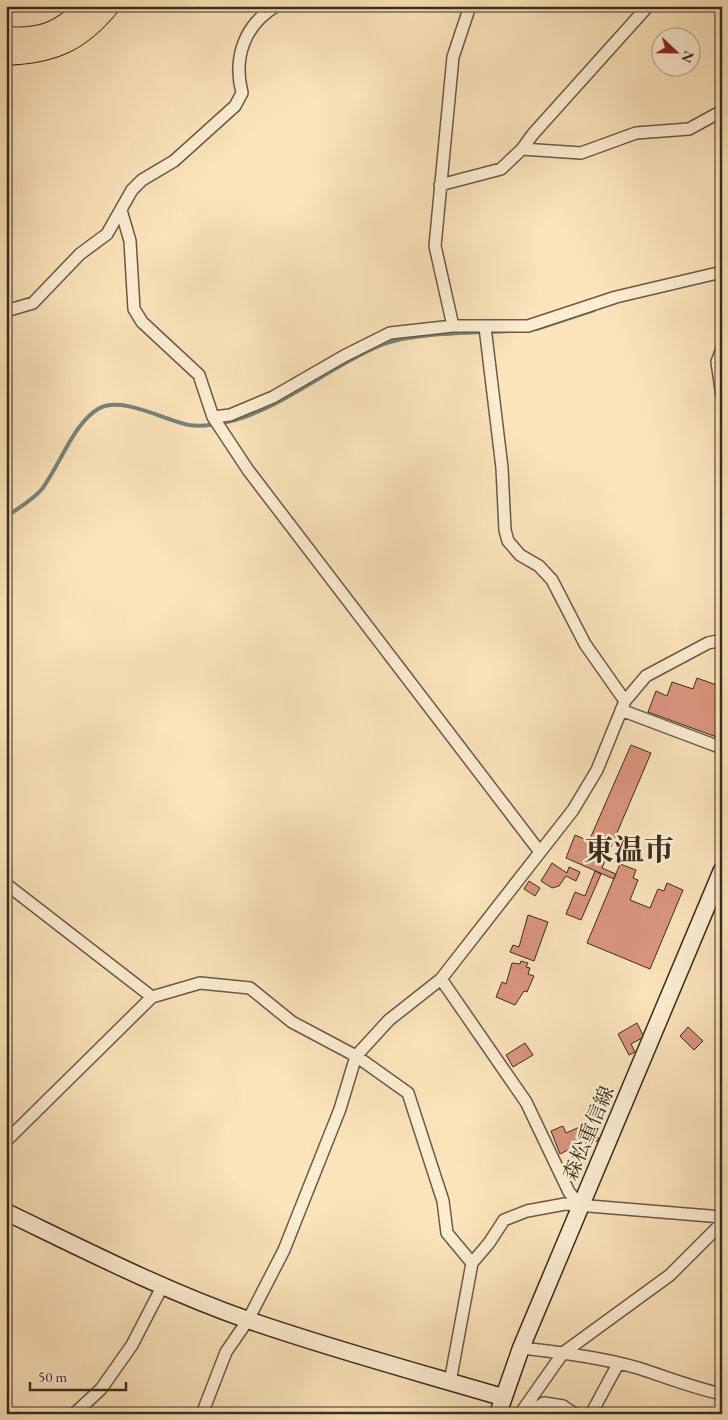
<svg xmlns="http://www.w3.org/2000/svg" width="728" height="1420" viewBox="0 0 728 1420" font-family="'EB Garamond','Noto Serif JP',serif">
<rect width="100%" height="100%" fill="#fbe3ba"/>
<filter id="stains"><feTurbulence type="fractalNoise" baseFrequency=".004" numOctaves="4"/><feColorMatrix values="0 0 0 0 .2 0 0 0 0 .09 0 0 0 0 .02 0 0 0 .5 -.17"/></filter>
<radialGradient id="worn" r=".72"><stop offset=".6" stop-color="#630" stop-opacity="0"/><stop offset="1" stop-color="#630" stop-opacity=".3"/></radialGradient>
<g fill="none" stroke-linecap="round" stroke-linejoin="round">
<path stroke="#78837b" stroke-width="4" d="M 536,329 L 594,310
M 6,517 C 18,508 33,500 42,489 C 60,465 73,424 98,409 C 121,395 164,420 189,425 C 202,427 214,425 227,422 C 276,412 331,366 379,346 C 410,332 474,333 510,331"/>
</g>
<path fill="#da957f" stroke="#3a2c1f" d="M 697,678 L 722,687 L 722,739 L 648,712 L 656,691 L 667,696 L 672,682 L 693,689 Z
M 631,745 L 651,753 L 602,868 L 616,874 L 614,879 L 566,858 L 575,835 L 589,841 Z
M 552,863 L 567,873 L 569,867 L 580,872 L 576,881 L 566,876 L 559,886 L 552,888 L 541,881 Z
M 620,864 L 636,870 L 633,878 L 638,880 L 630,900 L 650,908 L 658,889 L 664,891 L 667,883 L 683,890 L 650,969 L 587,943 Z
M 595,871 L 601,874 L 581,920 L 566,914 L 575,892 L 585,896 Z
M 529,881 L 540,888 L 535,896 L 524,889 Z
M 528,915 L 548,922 L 534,961 L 510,952 L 513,945 L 519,947 Z
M 521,961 L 528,963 L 526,967 L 530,968 L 528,974 L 534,976 L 527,992 L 524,991 L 515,1005 L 496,997 L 502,982 L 506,984 L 512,963 L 520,964 Z
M 637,1023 L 644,1037 L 631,1044 L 635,1052 L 629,1055 L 618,1034 Z
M 688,1027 L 703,1041 L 694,1050 L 680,1036 Z
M 525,1043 L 533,1055 L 513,1067 L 506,1055 Z
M 591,1122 L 599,1140 L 574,1152 L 572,1148 L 560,1154 L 551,1131 L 563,1126 L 566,1133 Z"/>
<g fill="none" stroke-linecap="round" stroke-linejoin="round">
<g stroke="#6a5a46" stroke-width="14">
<path id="street" d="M 522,149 L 581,153 L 636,133 L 689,129 L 722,111
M 440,185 L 501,169 L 522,149 L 533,134 L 648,6
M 121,210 L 130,241 L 134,309 L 142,322 L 199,375 L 213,417 L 248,470 L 540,852
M 6,311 L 33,303 L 80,254 L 107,234 L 132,190 L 142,180 L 174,161 L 235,106 L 242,93 C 233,58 244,25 276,6
M 453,326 L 435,246 L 453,57 L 470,6
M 485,327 L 502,468 L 505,530 L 508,541 L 520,555 L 539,566 L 552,580 L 585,644 L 625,701
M 722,349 L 717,362 L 722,396
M 213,417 L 230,415 L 273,397 L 344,356 L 390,333 L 453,326 L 528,326 L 616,297 L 722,272
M 621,710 L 722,748
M 6,884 L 152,997
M 441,979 L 526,1102 L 569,1192 L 580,1205
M 6,1141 L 152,997 L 200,983 L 250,988 L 292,1022 L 356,1056 L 408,1093 L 443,1201 L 447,1233 L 472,1263 L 450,1382
M 472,1263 L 489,1243 L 504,1220 L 527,1211 L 565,1204 L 722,1217
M 521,1348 C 559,1352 600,1357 638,1368 C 666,1377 693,1388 722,1394
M 74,1414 L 101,1389 L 132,1345 L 163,1285
M 202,1414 L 226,1352 L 248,1320 L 284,1250 L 340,1109 L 356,1056 L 389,1020 L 441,979 L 573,810 L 597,770 L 625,701 L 646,676 L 708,643 L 722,640
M 520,1414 L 563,1353 L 670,1275 L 722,1223
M 525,1414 L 544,1403 L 563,1406 L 575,1414
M 591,1414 L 618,1364"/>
</g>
<g stroke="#3a2c1f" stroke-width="19">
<path id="secondary" d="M 6,1212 C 85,1250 165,1291 248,1320 C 331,1349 417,1372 502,1397
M 498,1414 L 521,1348 L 722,870"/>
</g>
<g stroke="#3a2c1f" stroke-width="22">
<path id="highway" d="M 6,37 C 42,40 62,31 86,6
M 6,55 C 53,53 79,42 109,6"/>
</g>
<use href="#street" stroke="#fcedd2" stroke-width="11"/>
<use href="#secondary" stroke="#fcedd2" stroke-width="16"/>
<use href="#highway" stroke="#fbe3ba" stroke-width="20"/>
</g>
<g text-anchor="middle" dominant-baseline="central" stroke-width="5" stroke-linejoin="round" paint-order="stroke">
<g font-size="20" fill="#3a2c1f" stroke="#fcedd2">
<text transform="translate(588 1133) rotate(-67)">森松重信線</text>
</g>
<g font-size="30" font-weight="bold" fill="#3a2c1f" stroke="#fcedd2">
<text x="629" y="849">東温市</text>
</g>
</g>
<rect width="728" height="1420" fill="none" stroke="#fbe3ba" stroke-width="25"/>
<rect x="8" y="8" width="713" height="1405" fill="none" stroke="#3a2c1f" stroke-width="2.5"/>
<rect x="12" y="12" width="703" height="1395" fill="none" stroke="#3a2c1f"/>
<g transform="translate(676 52) rotate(112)"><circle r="24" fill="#fcedd2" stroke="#aea08a"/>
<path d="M0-4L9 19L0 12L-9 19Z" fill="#8f2418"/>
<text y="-8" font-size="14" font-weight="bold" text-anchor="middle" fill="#3a2c1f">N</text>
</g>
<path d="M30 1382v8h96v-8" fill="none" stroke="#3a2c1f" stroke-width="2.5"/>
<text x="38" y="1382" font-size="15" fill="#3a2c1f" stroke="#fcedd2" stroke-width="4" paint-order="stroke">50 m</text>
<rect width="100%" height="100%" filter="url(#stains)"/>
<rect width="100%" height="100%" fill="url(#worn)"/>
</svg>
